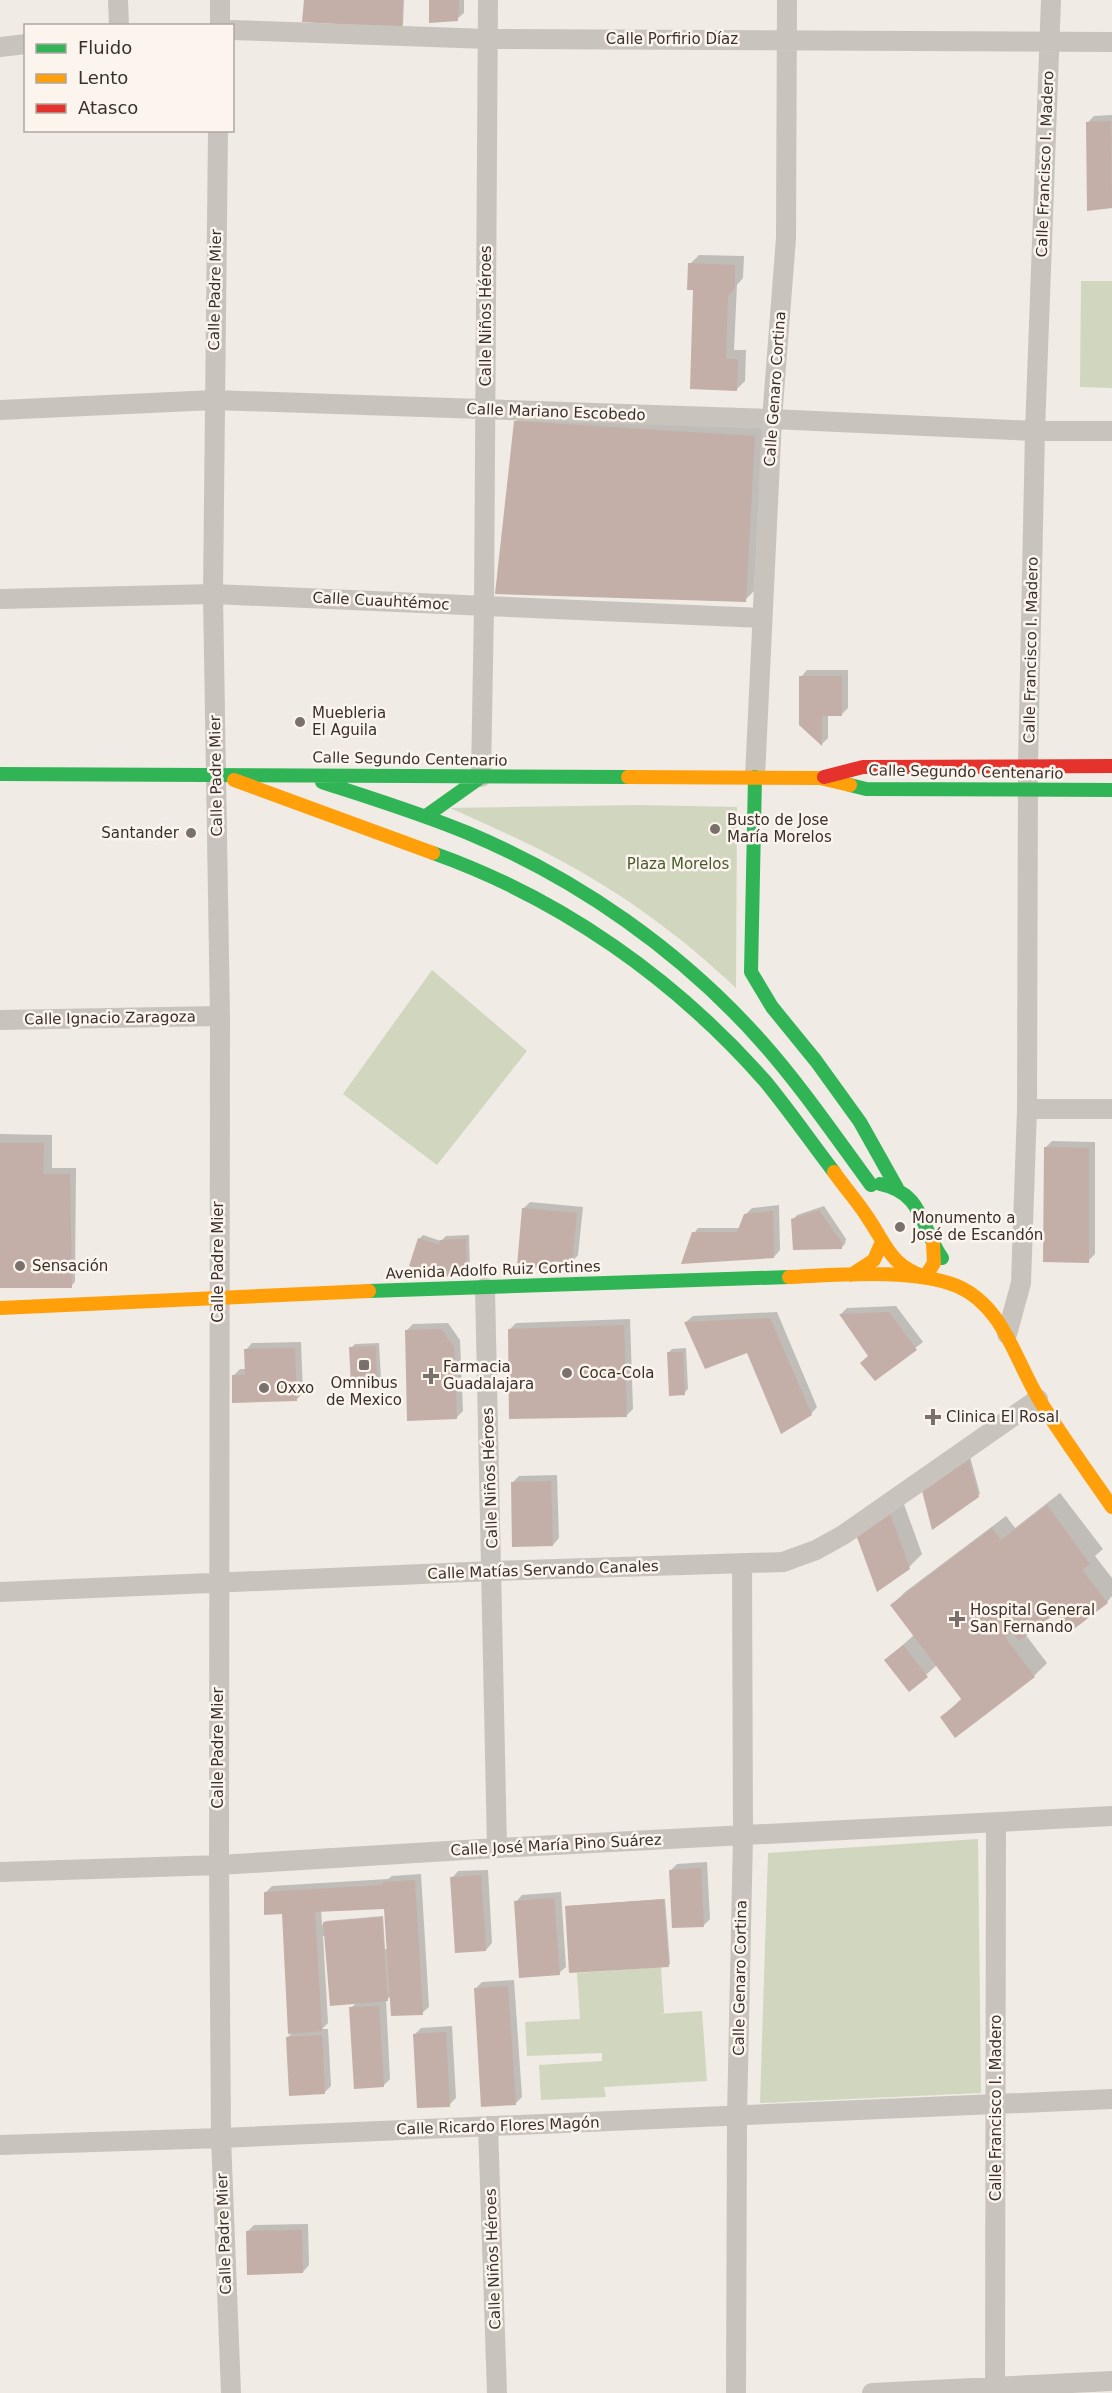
<svg xmlns="http://www.w3.org/2000/svg" width="1112" height="2393" viewBox="0 0 1112 2393" font-family="'DejaVu Sans',sans-serif">
<rect width="100%" height="100%" fill="#f0ebe5"/>
<path fill="#d1d6bf" d="M 1081,281 L 1112,281 L 1112,388 L 1080,387 Z
M 639,805 L 737,807 L 736,988 C 681,936 621,892 554,857 C 520,839 485,824 450,808 Z
M 432,970 L 527,1051 L 437,1165 L 343,1094 Z
M 978,1839 L 981,2093 L 760,2103 L 768,1853 Z
M 661,1967 L 664,2013 L 658,2014 L 702,2011 L 707,2081 L 604,2087 L 606,2097 L 541,2100 L 539,2065 L 602,2061 L 602,2053 L 527,2056 L 525,2022 L 580,2019 L 577,1973 Z"/>
<path fill="#0003" fill-rule="evenodd" d="M 306,0 L 404,0 L 403,25 L 401,27 Z
M 430,0 L 464,0 L 464,13 L 457,19 Z
M 1112,115 L 1112,207 L 1088,209 L 1088,122 L 1094,116 Z
M 699,255 L 744,256 L 743,278 L 737,285 L 734,350 L 746,350 L 745,381 L 736,390 L 695,288 L 690,264 Z
M 524,413 L 763,428 L 754,591 L 745,600 L 515,422 Z
M 807,670 L 848,670 L 848,708 L 841,715 L 828,715 L 828,738 L 822,744 L 801,677 Z
M 0,1134 L 52,1135 L 52,1168 L 76,1168 L 75,1282 L 71,1286 L 0,1287 Z
M 1052,1141 L 1095,1142 L 1095,1254 L 1088,1261 L 1045,1148 Z
M 530,1202 L 583,1207 L 578,1255 L 572,1262 L 555,1260 L 548,1267 L 523,1209 Z
M 779,1205 L 780,1250 L 774,1257 L 694,1233 L 698,1228 L 740,1228 L 745,1215 L 752,1208 Z
M 824,1206 L 846,1239 L 845,1244 L 841,1248 L 793,1220 L 797,1215 Z
M 423,1235 L 441,1241 L 446,1236 L 469,1235 L 470,1269 L 466,1273 L 432,1272 L 419,1239 Z
M 896,1306 L 923,1342 L 875,1379 L 870,1355 L 841,1314 L 847,1308 Z
M 777,1312 L 817,1407 L 811,1414 L 748,1351 L 686,1322 L 693,1316 Z
M 630,1319 L 633,1409 L 627,1415 L 509,1330 L 516,1323 Z
M 448,1323 L 460,1340 L 463,1411 L 456,1418 L 406,1331 L 413,1324 Z
M 301,1342 L 303,1393 L 296,1400 L 233,1376 L 240,1369 L 247,1369 L 246,1350 L 252,1343 Z
M 379,1343 L 381,1379 L 377,1383 L 351,1348 L 355,1344 Z
M 686,1348 L 688,1389 L 684,1393 L 668,1353 L 672,1349 Z
M 968,1449 L 980,1494 L 933,1528 Z
M 557,1475 L 559,1538 L 553,1545 L 512,1483 L 519,1476 Z
M 1060,1493 L 1103,1549 L 1095,1556 L 1112,1578 L 1112,1596 L 1107,1602 L 1056,1611 L 1025,1634 L 1047,1663 L 1034,1676 L 942,1717 L 962,1698 L 937,1665 L 909,1690 L 886,1660 L 914,1635 L 892,1605 L 905,1592 L 1006,1516 L 1015,1528 Z
M 901,1496 L 922,1554 L 909,1567 L 857,1532 Z
M 707,1862 L 710,1919 L 704,1925 L 670,1871 L 677,1864 Z
M 488,1870 L 492,1943 L 486,1950 L 452,1878 L 458,1871 Z
M 421,1874 L 429,2007 L 422,2013 L 391,1996 L 386,2000 L 390,2079 L 383,2086 L 351,2008 L 357,2002 L 326,1936 L 323,1936 L 328,2023 L 322,2029 L 328,2029 L 331,2086 L 325,2092 L 288,2037 L 293,2032 L 283,1913 L 265,1893 L 272,1886 L 388,1879 L 392,1876 ZM 386,1908 L 388,1949 L 385,1949 L 383,1916 L 326,1921 L 322,1925 L 321,1910 Z
M 561,1892 L 566,1967 L 559,1973 L 516,1902 L 522,1895 Z
M 665,1899 L 670,1964 L 668,1965 L 566,1906 Z
M 514,1980 L 522,2097 L 515,2104 L 475,1989 L 482,1982 Z
M 452,2026 L 456,2098 L 449,2105 L 415,2034 L 421,2028 Z
M 308,2224 L 309,2265 L 303,2272 L 247,2232 L 254,2225 Z"/>
<path fill="#c3afa7" d="M 304,0 L 403,0 L 402,28 L 302,22 Z
M 429,0 L 459,0 L 458,21 L 429,23 Z
M 1111,121 L 1112,208 L 1087,211 L 1086,122 Z
M 688,263 L 735,265 L 735,288 L 728,296 L 726,359 L 738,359 L 737,391 L 690,389 L 693,290 L 687,290 Z
M 514,421 L 755,436 L 746,602 L 495,594 Z
M 799,676 L 842,676 L 842,716 L 822,716 L 822,746 L 799,725 Z
M 0,1143 L 44,1143 L 43,1174 L 70,1174 L 72,1288 L 0,1288 Z
M 1044,1147 L 1089,1148 L 1089,1263 L 1043,1262 Z
M 522,1208 L 577,1213 L 572,1263 L 550,1261 L 549,1269 L 517,1266 Z
M 819,1210 L 842,1243 L 842,1249 L 793,1250 L 791,1219 Z
M 773,1211 L 774,1258 L 681,1264 L 692,1232 L 737,1232 L 744,1214 Z
M 418,1238 L 439,1245 L 440,1240 L 466,1239 L 467,1275 L 427,1278 L 430,1273 L 409,1266 Z
M 889,1312 L 917,1350 L 875,1381 L 860,1363 L 868,1356 L 839,1314 Z
M 770,1318 L 812,1415 L 781,1434 L 747,1353 L 705,1369 L 684,1322 Z
M 624,1325 L 627,1417 L 509,1419 L 508,1329 Z
M 441,1329 L 454,1347 L 457,1419 L 407,1421 L 405,1330 Z
M 376,1346 L 377,1385 L 351,1386 L 349,1347 Z
M 295,1348 L 297,1401 L 232,1403 L 232,1375 L 245,1375 L 244,1349 Z
M 667,1352 L 683,1352 L 685,1395 L 669,1396 Z
M 966,1449 L 979,1497 L 932,1530 L 920,1483 Z
M 551,1481 L 553,1546 L 512,1547 L 511,1482 Z
M 1047,1505 L 1090,1564 L 1082,1570 L 1108,1603 L 1070,1632 L 1056,1613 L 1019,1641 L 1012,1632 L 1005,1637 L 1035,1677 L 955,1738 L 940,1717 L 962,1700 L 890,1605 L 992,1528 L 1001,1540 Z
M 888,1508 L 910,1569 L 877,1592 L 855,1532 Z
M 903,1645 L 928,1677 L 909,1692 L 884,1660 Z
M 701,1868 L 704,1927 L 672,1928 L 669,1870 Z
M 481,1875 L 486,1951 L 455,1953 L 450,1877 Z
M 415,1880 L 423,2015 L 391,2016 L 384,1909 L 315,1912 L 322,2031 L 288,2034 L 282,1914 L 264,1915 L 264,1892 L 382,1885 L 383,1882 Z
M 554,1898 L 560,1975 L 519,1978 L 514,1901 Z
M 664,1899 L 669,1967 L 569,1973 L 565,1906 Z
M 382,1917 L 388,2001 L 330,2006 L 323,1922 Z
M 508,1986 L 516,2105 L 481,2107 L 474,1988 Z
M 379,2006 L 384,2087 L 354,2089 L 349,2007 Z
M 446,2032 L 450,2107 L 417,2108 L 413,2034 Z
M 322,2035 L 325,2094 L 289,2096 L 286,2037 Z
M 302,2230 L 303,2273 L 247,2275 L 246,2231 Z"/>
<g fill="none" stroke-linecap="round" stroke-linejoin="round">
<path stroke="#c9c3be" stroke-width="20" d="M 118,0 L 119,26
M 220,0 L 220,26
M 232,30 L 488,39 L 1112,42
M 0,47 L 26,44
M 218,130 L 213,594 L 220,1016 L 219,1865 L 221,2138 L 231,2393
M 0,410 L 214,400 L 772,419 L 1035,431 L 1112,431
M 0,599 L 213,594 L 762,618
M 481,777 L 484,606 L 488,0
M 755,777 L 772,419 L 786,238 L 787,0
M 0,1020 L 220,1016
M 1027,1109 L 1112,1109
M 485,1288 L 497,1848
M 1007,1334 L 1021,1283 L 1027,1109 L 1028,766 L 1035,431 L 1051,0
M 0,1592 L 492,1571 L 783,1562 L 816,1550 L 843,1535 L 1038,1399
M 0,1872 L 219,1865 L 497,1848 L 1112,1816
M 488,2126 L 497,2393
M 0,2145 L 221,2138 L 1112,2099
M 736,2393 L 737,2116 L 743,1836 L 742,1563
M 872,2393 L 1112,2381
M 995,2393 L 996,1823"/>
<path stroke="#30b455" stroke-width="14" d="M 0,774 L 628,777
M 755,777 L 751,972 L 772,1007 L 816,1061 L 860,1122 L 897,1188
M 322,782 C 371,798 420,813 468,833 C 578,879 681,951 761,1041 C 801,1086 835,1136 871,1185
M 850,785 L 866,789 L 1112,790
M 426,816 L 481,777
M 433,853 C 562,899 675,979 765,1081 C 789,1110 811,1142 834,1172
M 880,1184 C 924,1193 920,1227 942,1258
M 369,1291 L 789,1277"/>
<path stroke="#ff9f0a" stroke-width="14" d="M 628,777 L 820,778 L 850,785
M 234,780 L 433,853
M 834,1172 C 845,1188 858,1202 868,1218 C 887,1246 890,1265 925,1277 L 934,1263 L 933,1243
M 851,1275 L 874,1260 L 881,1244
M 789,1277 C 838,1275 912,1268 957,1286 C 1004,1306 1015,1361 1040,1401 C 1063,1438 1088,1472 1112,1507
M 0,1308 L 369,1291"/>
<path stroke="#e5322d" stroke-width="14" d="M 824,777 L 863,767 L 1112,766"/>
</g>
<g fill="#7a716c" stroke="#fbf5ee" stroke-width="2">
<circle cx="300" cy="722" r="6"/>
<circle cx="715" cy="829" r="6"/>
<circle cx="191" cy="833" r="6"/>
<circle cx="900" cy="1227" r="6"/>
<circle cx="20" cy="1266" r="6"/>
<rect x="358" y="1359" width="12" height="12" rx="3"/>
<circle cx="567" cy="1373" r="6"/>
<path d="M428 1367h6v6h6v6h-6v6h-6v-6h-6v-6h6z"/>
<circle cx="264" cy="1388" r="6"/>
<path d="M930 1408h6v6h6v6h-6v6h-6v-6h-6v-6h6z"/>
<path d="M954 1610h6v6h6v6h-6v6h-6v-6h-6v-6h6z"/>
</g>
<g text-anchor="middle" dominant-baseline="central" stroke-width="5" stroke-linejoin="round" paint-order="stroke">
<g font-size="15" fill="#3b302b" stroke="#fbf5ee">
<text x="672" y="39">Calle Porfirio Díaz</text>
<text transform="translate(1045 164) rotate(-88)">Calle Francisco I. Madero</text>
<text transform="translate(215 290) rotate(-89)">Calle Padre Mier</text>
<text transform="translate(486 316) rotate(-90)">Calle Niños Héroes</text>
<text transform="translate(775 389) rotate(-86)">Calle Genaro Cortina</text>
<text transform="translate(556 412) rotate(2)">Calle Mariano Escobedo</text>
<text transform="translate(381 601) rotate(3)">Calle Cuauhtémoc</text>
<text transform="translate(1031 650) rotate(-89)">Calle Francisco I. Madero</text>
<text transform="translate(410 759) rotate(1)">Calle Segundo Centenario</text>
<text transform="translate(966 772) rotate(1)">Calle Segundo Centenario</text>
<text transform="translate(216 776) rotate(-91)">Calle Padre Mier</text>
<text transform="translate(110 1018) rotate(-1)">Calle Ignacio Zaragoza</text>
<text transform="translate(218 1262) rotate(-90)">Calle Padre Mier</text>
<text transform="translate(493 1270) rotate(-2)">Avenida Adolfo Ruiz Cortines</text>
<text transform="translate(490 1478) rotate(-92)">Calle Niños Héroes</text>
<text transform="translate(543 1570) rotate(-2)">Calle Matías Servando Canales</text>
<text transform="translate(218 1748) rotate(-90)">Calle Padre Mier</text>
<text transform="translate(556 1845) rotate(-3)">Calle José María Pino Suárez</text>
<text transform="translate(740 1978) rotate(-89)">Calle Genaro Cortina</text>
<text transform="translate(996 2108) rotate(-90)">Calle Francisco I. Madero</text>
<text transform="translate(498 2126) rotate(-2)">Calle Ricardo Flores Magón</text>
<text transform="translate(224 2234) rotate(-92)">Calle Padre Mier</text>
<text transform="translate(493 2259) rotate(-92)">Calle Niños Héroes</text>
</g>
<g font-size="15" fill="#3b302b" stroke="#fbf5ee" text-anchor="start">
<text x="312" y="713">Muebleria<tspan x="312" dy="17">El Aguila</tspan></text>
<text x="727" y="820">Busto de Jose<tspan x="727" dy="17">María Morelos</tspan></text>
<text x="179" y="833" text-anchor="end">Santander</text>
<text x="912" y="1218">Monumento a<tspan x="912" dy="17">José de Escandón</tspan></text>
<text x="32" y="1266">Sensación</text>
<text x="443" y="1367">Farmacia<tspan x="443" dy="17">Guadalajara</tspan></text>
<text x="579" y="1373">Coca-Cola</text>
<text x="364" y="1383" text-anchor="middle">Omnibus<tspan x="364" dy="17">de Mexico</tspan></text>
<text x="276" y="1388">Oxxo</text>
<text x="946" y="1417">Clinica El Rosal</text>
<text x="970" y="1610">Hospital General<tspan x="970" dy="17">San Fernando</tspan></text>
</g>
<g font-size="15" fill="#4a5a2e" stroke="#fbf5ee">
<text x="678" y="864">Plaza Morelos</text>
</g>
</g>
<rect x="24" y="24" width="210" height="108" fill="#fbf5ee" stroke="#aea6a0" stroke-width="1.5"/>
<rect x="36" y="44" width="30" height="9" fill="#30b455" stroke="#aea6a0" stroke-width="1.5"/>
<text x="78" y="54" font-size="18" fill="#3b302b">Fluido</text>
<rect x="36" y="74" width="30" height="9" fill="#ff9f0a" stroke="#aea6a0" stroke-width="1.5"/>
<text x="78" y="84" font-size="18" fill="#3b302b">Lento</text>
<rect x="36" y="104" width="30" height="9" fill="#e5322d" stroke="#aea6a0" stroke-width="1.5"/>
<text x="78" y="114" font-size="18" fill="#3b302b">Atasco</text>
</svg>
